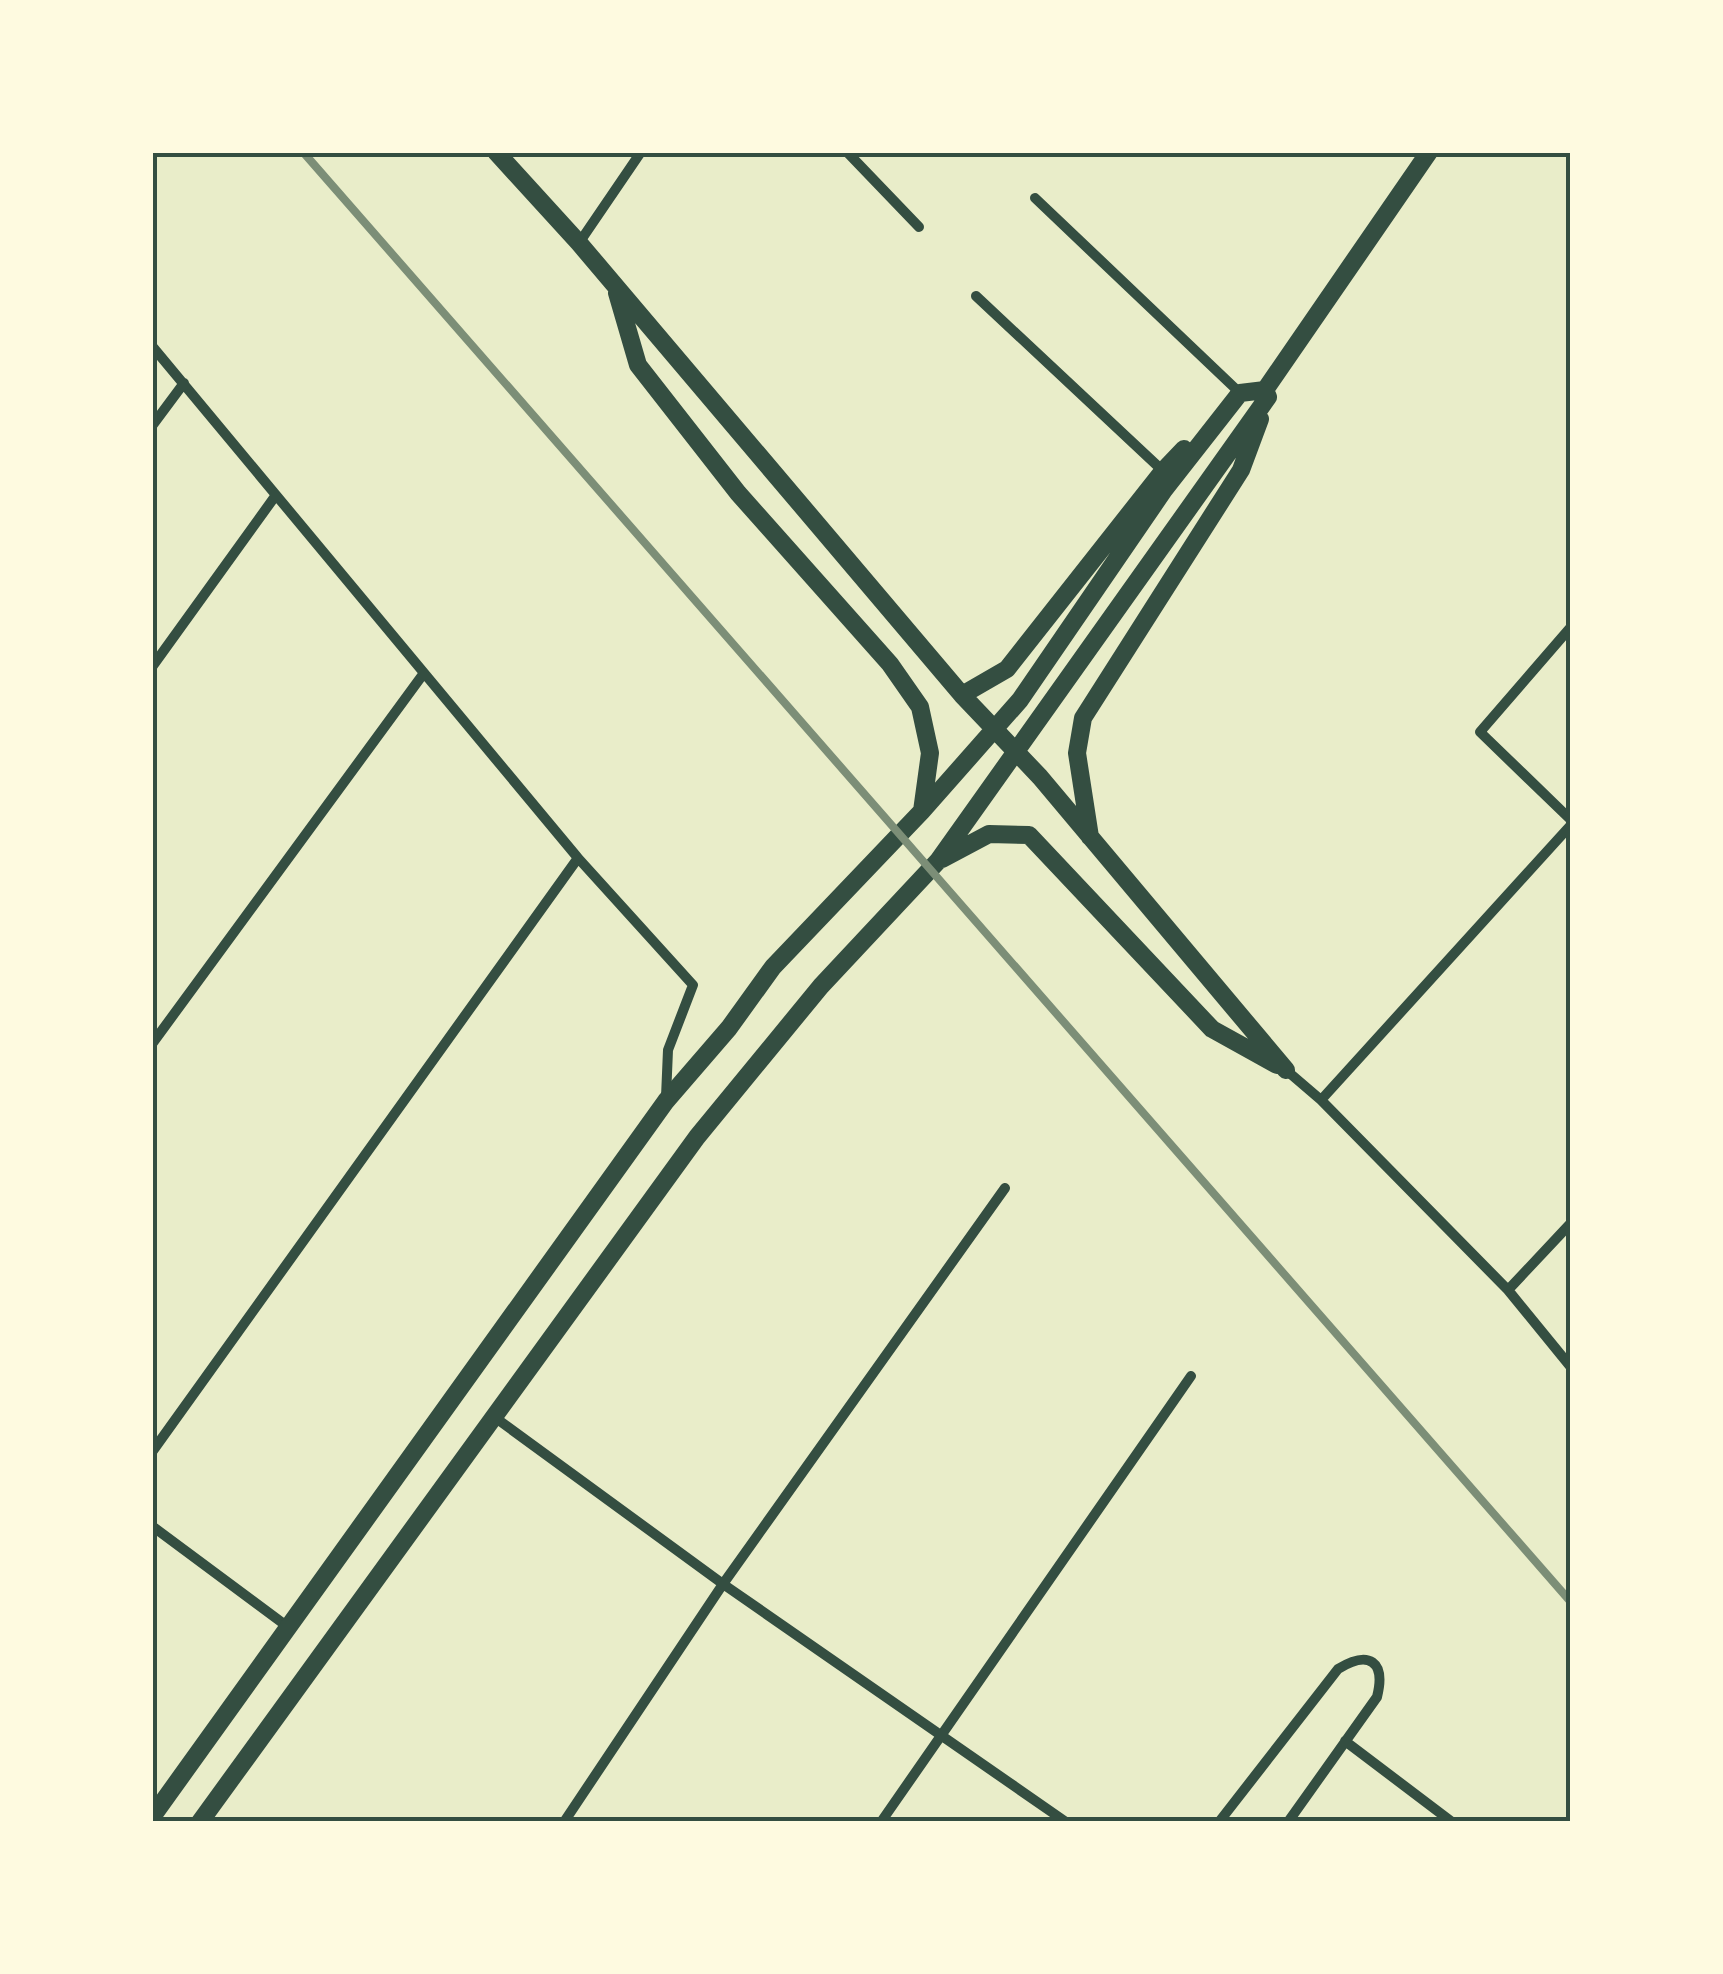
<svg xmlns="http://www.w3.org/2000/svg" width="1723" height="1974" viewBox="0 0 1723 1974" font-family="'Asap Condensed',sans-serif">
<rect width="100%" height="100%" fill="#e9edc9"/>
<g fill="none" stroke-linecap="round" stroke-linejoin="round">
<path stroke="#344e41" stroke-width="10" d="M 847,152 L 919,227
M 1035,198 L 1240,393
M 579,243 L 641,152
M 976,296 L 1163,471
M 152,346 L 578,858 L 693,985 L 668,1050 L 666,1097
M 152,426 L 184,383
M 1570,628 L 1480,732 L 1570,819
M 152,667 L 276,495
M 152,1044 L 424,673
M 1286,1070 L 1321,1100 L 1508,1290 L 1570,1366
M 1321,1100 L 1570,826
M 1508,1290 L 1570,1224
M 493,1416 L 723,1584 L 1066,1822
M 152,1452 L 578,858
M 152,1526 L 288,1627
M 1345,1741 L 1452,1822
M 564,1822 L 723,1584 L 1005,1188
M 881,1822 L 1191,1376
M 1219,1822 L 1338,1669 C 1369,1650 1386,1661 1377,1697 L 1288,1822"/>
<path stroke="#344e41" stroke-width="18" d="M 496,152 L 579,243 L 962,695 L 1040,777 L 1286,1070
M 617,293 L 638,365 L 738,493 L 890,664 L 920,707 L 930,753 L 922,811
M 962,695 L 1007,669 L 1163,471 L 1184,449
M 1090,837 L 1077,753 L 1083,718 L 1241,470 L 1260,419
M 942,859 L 989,834 L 1029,835 L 1212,1029 L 1277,1065
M 152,1817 L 666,1101 L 729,1028 L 773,967 L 922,811 L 1020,700 L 1164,490 L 1240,393 L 1265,390
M 200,1822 L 697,1137 L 821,986 L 938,861 L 1268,397 L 1265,390 L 1429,152"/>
<path stroke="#7c8e77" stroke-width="8" d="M 303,152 L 1570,1601"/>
</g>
<rect width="1723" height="1974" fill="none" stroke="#fefae0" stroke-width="310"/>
<rect x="155" y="155" width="1413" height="1664" fill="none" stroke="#344e41" stroke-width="4"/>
</svg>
